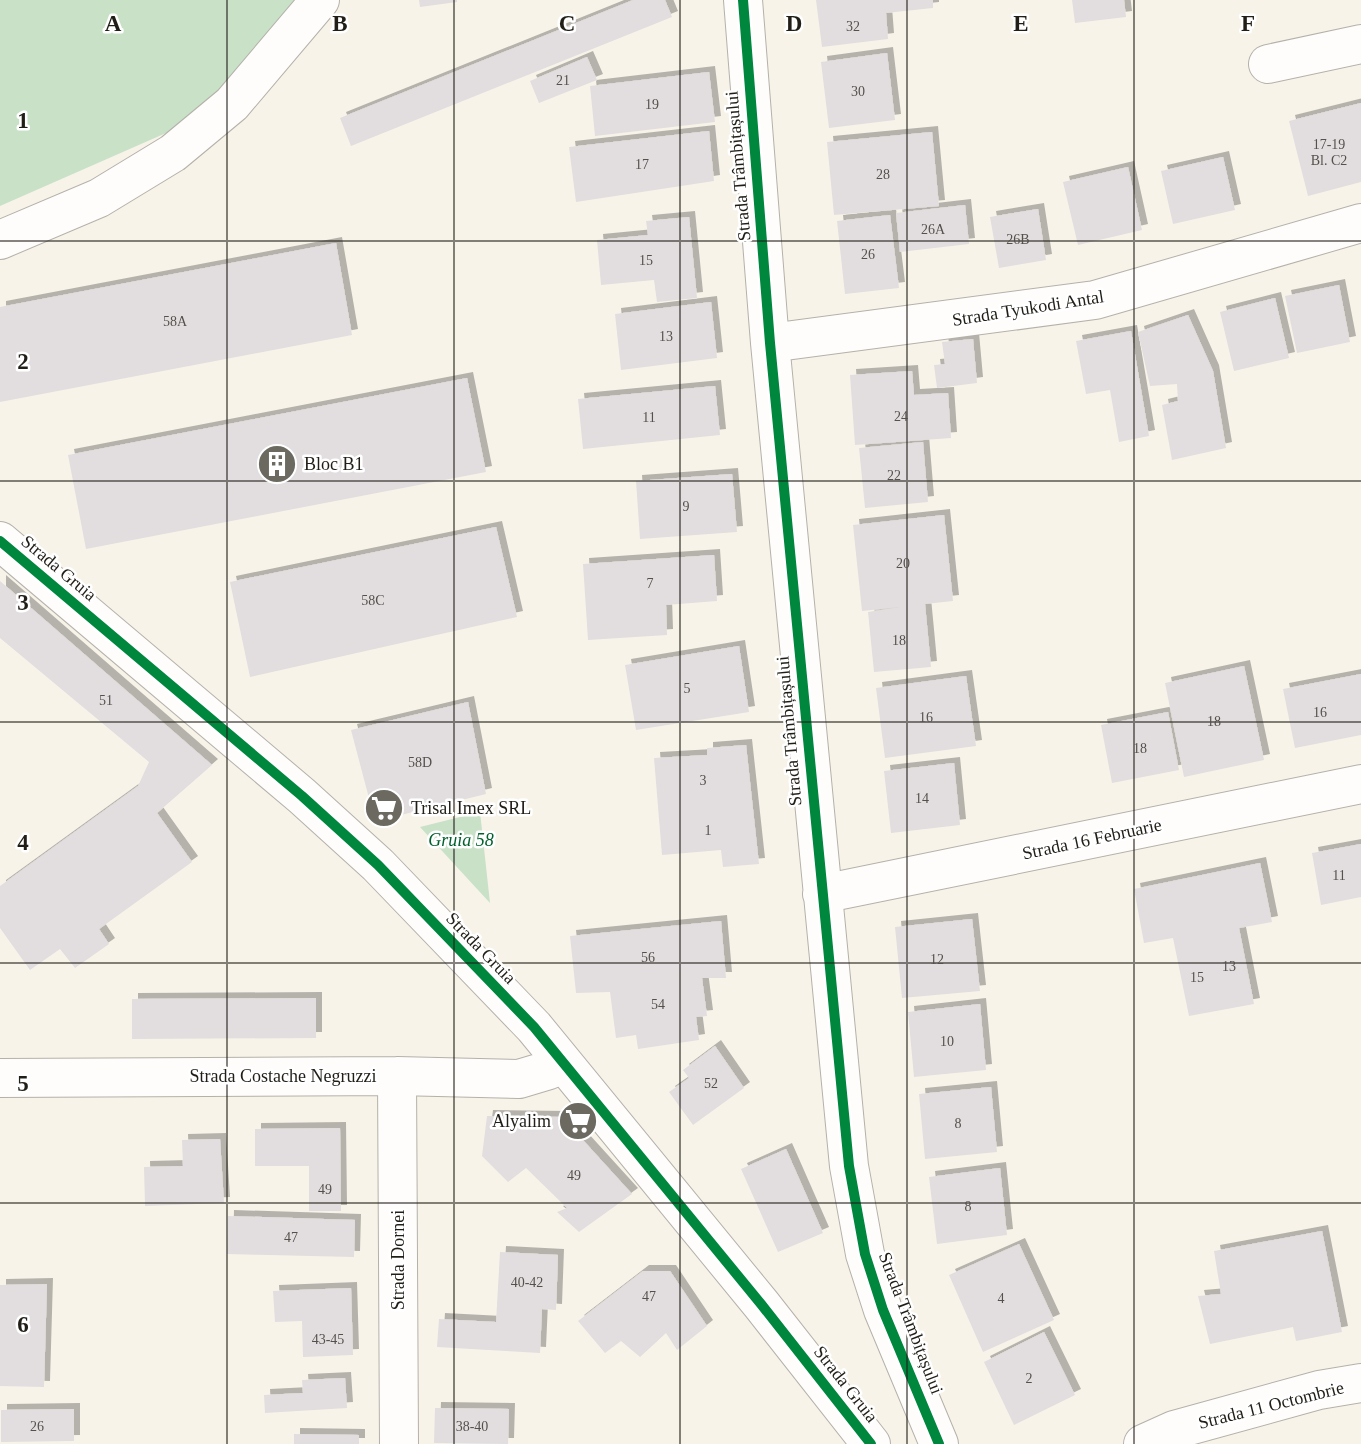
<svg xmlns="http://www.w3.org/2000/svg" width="1361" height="1444" viewBox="0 0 1361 1444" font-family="Georgia,serif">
<defs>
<filter id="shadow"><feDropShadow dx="6" dy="-6" stdDeviation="0" flood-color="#0004"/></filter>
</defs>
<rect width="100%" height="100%" fill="#f7f3e9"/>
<path fill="#c8e1c7" d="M 0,0 L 337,0 L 232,104 L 0,206 Z
M 480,812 L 490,903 L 420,827 Z"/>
<path fill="#e2dedf" filter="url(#shadow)" d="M 419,0 L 457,0 L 457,2 L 420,7 Z
M 633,0 L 665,0 L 672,17 L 351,146 L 340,118 Z
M 816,0 L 933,0 L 933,8 L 886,13 L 888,39 L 822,47 Z
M 1072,0 L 1124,0 L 1126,17 L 1075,23 Z
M 887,53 L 895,120 L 829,128 L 821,62 Z
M 587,57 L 597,80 L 539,103 L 530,81 Z
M 709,72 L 715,122 L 595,136 L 590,86 Z
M 1361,103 L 1361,182 L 1308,196 L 1289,121 Z
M 709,131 L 714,181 L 576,202 L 569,147 Z
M 932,132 L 939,206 L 834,215 L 827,142 Z
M 1223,157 L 1235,210 L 1173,224 L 1161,171 Z
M 1128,167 L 1142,230 L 1078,245 L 1063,182 Z
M 965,205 L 969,244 L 900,252 L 896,213 Z
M 1038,209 L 1046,260 L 999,268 L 990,217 Z
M 890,215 L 899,288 L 845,294 L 837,221 Z
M 689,217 L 697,298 L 657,302 L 654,280 L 601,285 L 597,240 L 648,235 L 646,221 Z
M 336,243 L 352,335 L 0,402 L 0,307 Z
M 1339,285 L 1350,342 L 1297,353 L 1285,296 Z
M 1275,298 L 1289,358 L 1234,371 L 1220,312 Z
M 711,302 L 717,358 L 621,370 L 615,314 Z
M 1188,315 L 1213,371 L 1226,448 L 1172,460 L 1162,405 L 1178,401 L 1177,384 L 1150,386 L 1138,332 Z
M 1131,331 L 1149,436 L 1119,442 L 1110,390 L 1086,394 L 1076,341 Z
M 973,339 L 977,383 L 937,388 L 934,365 L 945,364 L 942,342 Z
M 912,371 L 914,395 L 948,393 L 951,438 L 855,445 L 850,375 Z
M 467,378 L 486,472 L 86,549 L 68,455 Z
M 715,386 L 720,435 L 583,449 L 578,399 Z
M 923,442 L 928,502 L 865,508 L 859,448 Z
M 732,474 L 737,532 L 640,539 L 636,481 Z
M 944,515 L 953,601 L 925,604 L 931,667 L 874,672 L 868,612 L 900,607 L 862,611 L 853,525 Z
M 496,527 L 517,617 L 250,677 L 230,582 Z
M 714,555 L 717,601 L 666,605 L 667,635 L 588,640 L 583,564 Z
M 0,581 L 212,765 L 157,813 L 192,862 L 99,929 L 109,944 L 75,968 L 60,949 L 30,970 L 0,928 L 0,886 L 138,786 L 149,762 L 0,638 Z
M 739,646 L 749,712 L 636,730 L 625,665 Z
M 1244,666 L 1264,760 L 1184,777 L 1165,683 Z
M 1361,674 L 1361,735 L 1295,748 L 1283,689 Z
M 966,676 L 976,746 L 885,758 L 876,688 Z
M 468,702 L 486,794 L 401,815 L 396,795 L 370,802 L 351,730 Z
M 1168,712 L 1179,770 L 1112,783 L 1101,725 Z
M 746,745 L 759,864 L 723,867 L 721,850 L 662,855 L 654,758 L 707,755 L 707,748 Z
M 954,763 L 960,825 L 891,833 L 884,771 Z
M 1361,844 L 1361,897 L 1321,905 L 1312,853 Z
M 1260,863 L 1272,922 L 1239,928 L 1254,1004 L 1189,1016 L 1173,938 L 1144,943 L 1134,889 Z
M 972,919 L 980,991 L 902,998 L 895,927 Z
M 721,921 L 726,978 L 702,978 L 707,1016 L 696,1017 L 699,1040 L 638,1049 L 636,1035 L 616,1038 L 610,992 L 576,993 L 570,936 Z
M 316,998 L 316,1038 L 132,1039 L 132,999 Z
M 980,1004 L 986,1070 L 914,1077 L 908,1012 Z
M 715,1046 L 744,1088 L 693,1125 L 669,1092 L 689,1078 L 683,1070 Z
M 991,1087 L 997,1152 L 925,1159 L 919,1094 Z
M 487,1116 L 562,1117 L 632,1194 L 579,1232 L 557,1212 L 567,1208 L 526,1168 L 508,1182 L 482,1156 Z
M 340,1128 L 341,1211 L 309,1211 L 309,1166 L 255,1166 L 255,1129 Z
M 220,1139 L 224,1203 L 145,1206 L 144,1167 L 183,1166 L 182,1140 Z
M 786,1149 L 823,1233 L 778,1252 L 741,1169 Z
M 1000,1168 L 1007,1235 L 937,1244 L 929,1177 Z
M 228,1216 L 355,1220 L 354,1257 L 227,1254 Z
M 1322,1231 L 1342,1332 L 1296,1341 L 1293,1327 L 1210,1344 L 1198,1296 L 1221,1294 L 1214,1251 Z
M 1019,1244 L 1054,1320 L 983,1352 L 949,1275 Z
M 500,1252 L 558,1255 L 556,1310 L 542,1309 L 540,1353 L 437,1347 L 439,1319 L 496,1322 Z
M 643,1271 L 670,1271 L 707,1326 L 677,1350 L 666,1333 L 640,1357 L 621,1341 L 605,1353 L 578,1321 Z
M 47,1284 L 44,1387 L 0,1386 L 0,1285 Z
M 351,1288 L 353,1355 L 303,1357 L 302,1321 L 275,1322 L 273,1291 Z
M 1044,1332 L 1075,1395 L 1014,1425 L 984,1362 Z
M 345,1378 L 347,1408 L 265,1413 L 264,1395 L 303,1393 L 302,1380 Z
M 435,1408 L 509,1409 L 508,1444 L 434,1443 Z
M 74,1409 L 74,1441 L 1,1442 L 1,1410 Z
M 294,1434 L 359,1435 L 359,1444 L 294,1444 Z"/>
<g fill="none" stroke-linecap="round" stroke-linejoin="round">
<g stroke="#b4b1a9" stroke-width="40">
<path id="minor" d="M 743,0 L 770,343 L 849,1166 L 865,1254 L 883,1310 L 939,1444
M 1268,64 L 1361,44
M 0,240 L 99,198 L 173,153 L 232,104 L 320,0
M 770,343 L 1095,300 L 1361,223
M 0,541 L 302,796 L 378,865 L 534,1027 L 761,1304 L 871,1444
M 822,894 L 1361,784
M 397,1076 L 399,1444
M 0,1078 L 397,1076 L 519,1079 L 549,1070 L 561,1061
M 1143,1444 L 1174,1430 L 1319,1390 L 1361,1383"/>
</g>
<use href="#minor" stroke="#fefdfc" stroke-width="38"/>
<g stroke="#fff" stroke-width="15">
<path id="cycleway" d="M 743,0 L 770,343 L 849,1166 L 865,1254 L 883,1310 L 939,1444
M 0,541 L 302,796 L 378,865 L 534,1027 L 761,1304 L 871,1444"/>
</g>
<use href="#cycleway" stroke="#00873e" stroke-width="10"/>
</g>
<path fill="none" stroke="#211e17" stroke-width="2" stroke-opacity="0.55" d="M 227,0 L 227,1444M 454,0 L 454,1444M 680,0 L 680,1444M 907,0 L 907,1444M 1134,0 L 1134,1444M 0,241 L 1361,241M 0,481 L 1361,481M 0,722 L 1361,722M 0,963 L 1361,963M 0,1203 L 1361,1203"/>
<defs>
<g id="building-disc" transform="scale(2.0125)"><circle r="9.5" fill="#6c6960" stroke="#fff"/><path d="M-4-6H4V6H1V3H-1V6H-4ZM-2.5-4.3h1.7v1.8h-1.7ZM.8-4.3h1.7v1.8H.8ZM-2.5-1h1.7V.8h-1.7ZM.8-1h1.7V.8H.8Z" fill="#fff"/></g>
<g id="supermarket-disc" transform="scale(2.0125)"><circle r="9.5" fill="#6c6960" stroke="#fff"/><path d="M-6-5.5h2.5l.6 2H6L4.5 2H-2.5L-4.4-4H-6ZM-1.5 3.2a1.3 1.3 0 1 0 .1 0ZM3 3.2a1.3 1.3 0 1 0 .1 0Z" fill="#fff"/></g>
</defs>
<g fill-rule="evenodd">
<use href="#building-disc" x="277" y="464"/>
<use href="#supermarket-disc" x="384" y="808"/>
<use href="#supermarket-disc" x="578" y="1121"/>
</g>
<g text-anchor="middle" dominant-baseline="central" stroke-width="5" stroke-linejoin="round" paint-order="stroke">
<g font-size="14" fill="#54514c">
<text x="853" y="26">32</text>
<text x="563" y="80">21</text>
<text x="858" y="91">30</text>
<text x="652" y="104">19</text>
<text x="1329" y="144">17-19<tspan x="1329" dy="16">Bl. C2</tspan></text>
<text x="642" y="164">17</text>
<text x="883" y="174">28</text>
<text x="933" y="229">26A</text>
<text x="1018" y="239">26B</text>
<text x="868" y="254">26</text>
<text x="646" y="260">15</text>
<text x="175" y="321">58A</text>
<text x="666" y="336">13</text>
<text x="901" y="416">24</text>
<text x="649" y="417">11</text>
<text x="894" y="475">22</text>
<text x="686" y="506">9</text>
<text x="903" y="563">20</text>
<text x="650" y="583">7</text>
<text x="373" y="600">58C</text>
<text x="899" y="640">18</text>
<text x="687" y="688">5</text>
<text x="106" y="700">51</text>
<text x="1320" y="712">16</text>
<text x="926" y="717">16</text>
<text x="1214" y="721">18</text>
<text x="1140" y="748">18</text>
<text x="420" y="762">58D</text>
<text x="703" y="780">3</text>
<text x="922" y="798">14</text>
<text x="708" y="830">1</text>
<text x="1339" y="875">11</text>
<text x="648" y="957">56</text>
<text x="937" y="959">12</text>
<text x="1229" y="966">13</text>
<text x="1197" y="977">15</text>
<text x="658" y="1004">54</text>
<text x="947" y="1041">10</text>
<text x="711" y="1083">52</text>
<text x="958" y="1123">8</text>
<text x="574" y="1175">49</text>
<text x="325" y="1189">49</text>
<text x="968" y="1206">8</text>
<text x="291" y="1237">47</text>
<text x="527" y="1282">40-42</text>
<text x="649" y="1296">47</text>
<text x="1001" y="1298">4</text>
<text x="328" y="1339">43-45</text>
<text x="1029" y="1378">2</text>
<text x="37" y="1426">26</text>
<text x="472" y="1426">38-40</text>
</g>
<g font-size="18" fill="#211e17" stroke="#fff">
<text transform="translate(738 166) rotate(-95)">Strada Trâmbițașului</text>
<text transform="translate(1028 308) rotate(-9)">Strada Tyukodi Antal</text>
<text transform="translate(59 568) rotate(40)">Strada Gruia</text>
<text transform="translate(789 731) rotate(-95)">Strada Trâmbițașului</text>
<text transform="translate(1092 839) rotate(-12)">Strada 16 Februarie</text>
<text transform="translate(481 948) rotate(46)">Strada Gruia</text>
<text x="283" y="1076">Strada Costache Negruzzi</text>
<text transform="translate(398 1260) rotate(-90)">Strada Dornei</text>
<text transform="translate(911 1323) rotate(69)">Strada Trâmbițașului</text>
<text transform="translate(846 1384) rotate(52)">Strada Gruia</text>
<text transform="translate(1271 1405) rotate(-14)">Strada 11 Octombrie</text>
</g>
<g font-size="18" fill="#211e17" stroke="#fff" text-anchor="start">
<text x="304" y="464">Bloc B1</text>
<text x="411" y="808">Trisal Imex SRL</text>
<text x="551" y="1121" text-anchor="end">Alyalim</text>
</g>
<g font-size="18" font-style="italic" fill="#02602d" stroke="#fff">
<text x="461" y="840">Gruia 58</text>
</g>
</g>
<g font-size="23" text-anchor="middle" font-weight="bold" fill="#211e17" stroke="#fff" stroke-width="5" stroke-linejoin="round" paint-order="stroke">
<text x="113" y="31">A</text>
<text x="340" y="31">B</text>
<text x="567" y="31">C</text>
<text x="794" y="31">D</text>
<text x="1021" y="31">E</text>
<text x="1248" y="31">F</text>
<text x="23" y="128">1</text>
<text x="23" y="369">2</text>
<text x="23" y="610">3</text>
<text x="23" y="850">4</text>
<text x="23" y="1091">5</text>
<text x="23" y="1332">6</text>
</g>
</svg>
